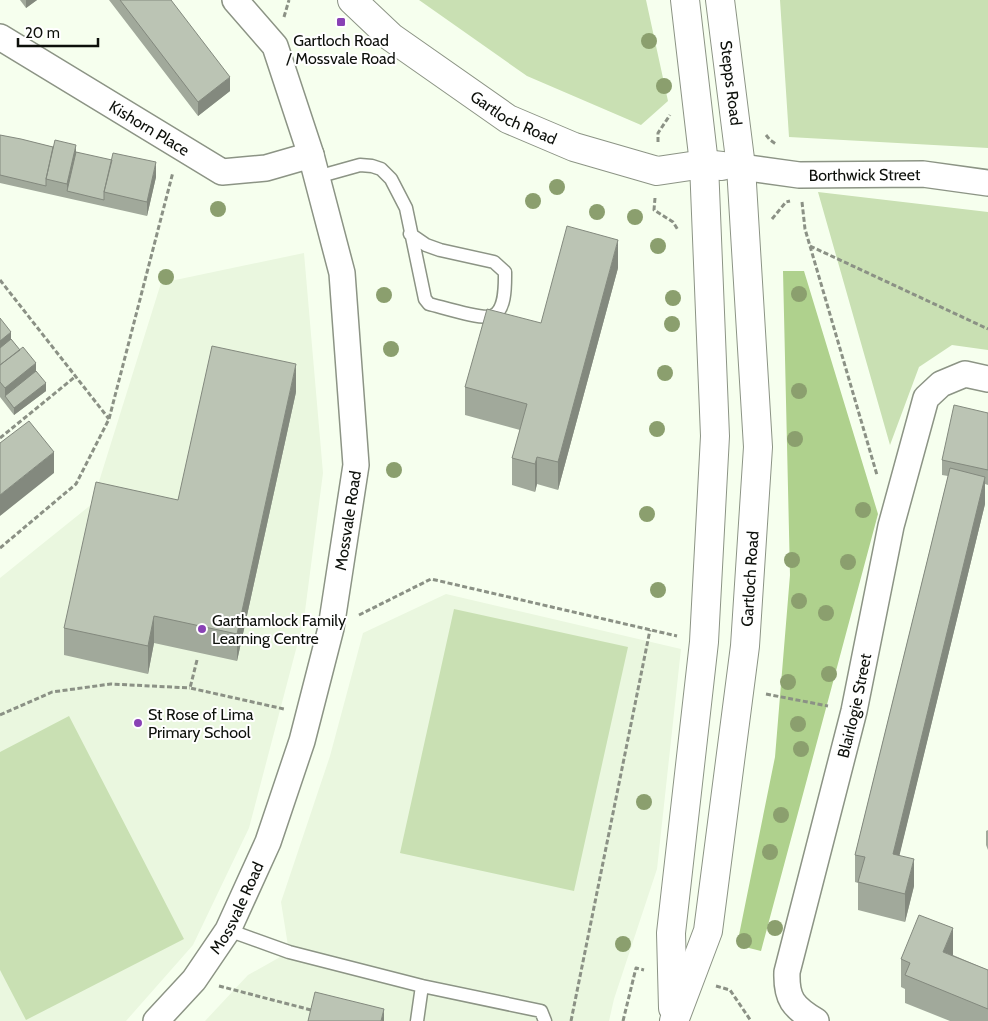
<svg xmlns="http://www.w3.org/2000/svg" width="988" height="1021" viewBox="0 0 988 1021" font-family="Cabin,sans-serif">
<rect width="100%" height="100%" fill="#f6ffee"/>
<path fill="#eaf7df" d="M 304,253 L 323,473 L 304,619 L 249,828 L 193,945 L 126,1021 L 0,1021 L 0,578 L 92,504 L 161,283 Z
M 446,594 L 681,649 L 657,869 L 614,999 L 609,1021 L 205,1021 L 248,975 L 289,952 L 281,902 L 330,756 L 363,633 Z"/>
<path fill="#c9e0b3" d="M 419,0 L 646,0 L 668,101 L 641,125 L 527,76 Z
M 780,0 L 988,0 L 988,148 L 789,137 Z
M 818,192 L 988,212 L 988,350 L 952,345 L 919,367 L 890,445 Z
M 454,609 L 628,647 L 574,891 L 400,853 Z
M 69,716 L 184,939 L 26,1020 L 0,970 L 0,752 Z"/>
<path fill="#afd18d" d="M 783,271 L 804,271 L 878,514 L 761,951 L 737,945 L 775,757 L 790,575 Z"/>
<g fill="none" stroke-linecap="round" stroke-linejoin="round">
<g stroke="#8c9485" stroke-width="15">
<path id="service" d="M 317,177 L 360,165 L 372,166 L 381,169 L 391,179 L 406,208 L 425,299 L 429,304 C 442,307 482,320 492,316 C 506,311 505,285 505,272 L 494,262 L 440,250 L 426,245 L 410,234
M 228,930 L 289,952 L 422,986 L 541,1011 L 545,1021
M 417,1021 L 422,986"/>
</g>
<g stroke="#8c9485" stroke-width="28">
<g id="minor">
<path id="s1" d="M 0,37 L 222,172 L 266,168 L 311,155"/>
<path id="s2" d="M 741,167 L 799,175 L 923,174 L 988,183"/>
<path id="s3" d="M 156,1021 L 194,980 L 228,930 L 268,842 L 302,741 L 331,628 L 356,465 L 342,273 L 311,155 L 275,46 L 235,0"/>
<path id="s4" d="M 816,1021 C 793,1007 786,999 787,972 L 854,711 L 891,526 L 926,398 L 941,384 L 965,374 L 988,379"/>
</g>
</g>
<g stroke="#8c9485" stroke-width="30">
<g id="secondary">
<path id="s5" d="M 352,0 L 391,37 L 508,119 L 574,147 L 657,171 L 704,164 L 722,166"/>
<path d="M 673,1008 L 671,933 L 704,642 L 715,436 L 704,164 L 685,0"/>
<path id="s6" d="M 674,1021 L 708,931 L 745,646 L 758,447 L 741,167 L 720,0"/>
</g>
</g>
<path stroke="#8b9185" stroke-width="3" stroke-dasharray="5 2.5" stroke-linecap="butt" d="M 284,17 L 289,0
M 766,135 L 770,140 L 776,144
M 658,142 L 658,133 L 670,115
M 655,198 L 654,210 L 673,222 L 678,230
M 802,202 L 805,229 L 877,475
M 772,219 L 786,202 L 790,201
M 810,246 L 988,329
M 0,280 L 109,419
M 0,438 L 76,376
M 0,548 L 76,484 L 109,419 L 173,172
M 359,615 L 431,579 L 677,636
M 197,660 L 190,688 L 284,709
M 766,694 L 828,706
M 0,715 L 52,692 L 111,684 L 190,688
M 219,986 L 315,1011
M 716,986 L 730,990 L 751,1021
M 571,1021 L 650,630
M 623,1021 L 636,968 L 644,970"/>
<use href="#service" stroke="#fff" stroke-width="12"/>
<use href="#minor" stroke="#fff" stroke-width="25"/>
<use href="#secondary" stroke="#fff" stroke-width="28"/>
</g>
<g fill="#8b9f6e">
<circle cx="649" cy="41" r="8"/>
<circle cx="664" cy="86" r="8"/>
<circle cx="557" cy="187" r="8"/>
<circle cx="533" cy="201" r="8"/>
<circle cx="218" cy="209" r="8"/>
<circle cx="597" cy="212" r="8"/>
<circle cx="635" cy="217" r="8"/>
<circle cx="658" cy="246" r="8"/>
<circle cx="166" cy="277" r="8"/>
<circle cx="799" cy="294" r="8"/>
<circle cx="384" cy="295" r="8"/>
<circle cx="673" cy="298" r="8"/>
<circle cx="672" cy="324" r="8"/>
<circle cx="391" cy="349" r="8"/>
<circle cx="665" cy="373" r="8"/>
<circle cx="799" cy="391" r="8"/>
<circle cx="657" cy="429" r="8"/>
<circle cx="795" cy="439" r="8"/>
<circle cx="394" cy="470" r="8"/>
<circle cx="863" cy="510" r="8"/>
<circle cx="647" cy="514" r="8"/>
<circle cx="792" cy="560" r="8"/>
<circle cx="848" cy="562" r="8"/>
<circle cx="658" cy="590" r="8"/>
<circle cx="799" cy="601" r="8"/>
<circle cx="826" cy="613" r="8"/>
<circle cx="829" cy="674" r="8"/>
<circle cx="788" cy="682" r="8"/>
<circle cx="798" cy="724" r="8"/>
<circle cx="801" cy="749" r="8"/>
<circle cx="644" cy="802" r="8"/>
<circle cx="781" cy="815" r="8"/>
<circle cx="770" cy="852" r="8"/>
<circle cx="775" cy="928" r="8"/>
<circle cx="744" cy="941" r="8"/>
<circle cx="623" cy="944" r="8"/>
</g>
<path fill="#a1a99b" d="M 20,0 L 37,0 L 26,8 Z
M 109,0 L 171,0 L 230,91 L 198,116 Z
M 0,135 L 76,152 L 156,177 L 147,216 L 0,183 Z
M 618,268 L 558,490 L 537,484 L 535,492 L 512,485 L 512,458 L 520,430 L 465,415 L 465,387 L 541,323 Z
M 0,318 L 11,339 L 36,371 L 46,391 L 14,415 L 0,397 Z
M 296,392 L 237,661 L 154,643 L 148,674 L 64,655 L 64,628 L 178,500 Z
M 988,413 L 988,485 L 985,484 L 985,504 L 899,856 L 914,886 L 905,922 L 858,910 L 858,883 L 855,882 L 855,855 L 948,476 L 942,475 L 942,460 Z
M 988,830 L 988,850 L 986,845 L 986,831 Z
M 953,955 L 988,970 L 988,1021 L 950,1021 L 905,1003 L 905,989 L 901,987 L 901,959 Z"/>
<path fill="#83897e" d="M 26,0 L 37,0 L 26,8 Z
M 230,77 L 230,91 L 198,116 L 198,102 Z
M 76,145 L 76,159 L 67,191 L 67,184 Z
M 156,162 L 156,177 L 147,216 L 147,202 Z
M 618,240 L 618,268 L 558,490 L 558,462 Z
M 11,332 L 11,347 L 0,356 L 0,341 Z
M 36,363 L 36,378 L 5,396 L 5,388 Z
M 296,364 L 296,392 L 237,661 L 237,634 Z
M 46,383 L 46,391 L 14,415 L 14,408 Z
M 54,452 L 54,473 L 0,516 L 0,495 Z
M 537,457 L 537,484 L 535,492 L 535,464 Z
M 985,477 L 985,504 L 893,882 L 893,854 Z
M 154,616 L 154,643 L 148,674 L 148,646 Z
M 914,859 L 914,886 L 905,922 L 905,894 Z
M 953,928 L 953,956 L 943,952 Z
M 384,1009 L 384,1021 L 381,1021 Z"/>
<path fill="#bbc4b4" stroke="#83897e" d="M 120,0 L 171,0 L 230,77 L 198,102 Z
M 0,135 L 21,139 L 53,147 L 46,179 L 46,186 L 0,175 Z
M 55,140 L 76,145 L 67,184 L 46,179 Z
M 76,152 L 112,160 L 104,192 L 104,200 L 67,191 Z
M 113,153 L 156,162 L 147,202 L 104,192 Z
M 567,226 L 618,240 L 558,462 L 537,457 L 535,464 L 512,458 L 527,404 L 465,387 L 487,309 L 541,323 Z
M 0,318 L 11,332 L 0,341 Z
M 11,339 L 20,350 L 0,365 L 0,348 Z
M 212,346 L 296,364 L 237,634 L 154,616 L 148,646 L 64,628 L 96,482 L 178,500 Z
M 23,347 L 36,363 L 5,388 L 0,382 L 0,365 Z
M 36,371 L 46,383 L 14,408 L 5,396 Z
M 954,405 L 988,413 L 988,470 L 942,460 Z
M 29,421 L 54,452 L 0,495 L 0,443 Z
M 950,468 L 985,477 L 893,854 L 914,859 L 905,894 L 858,882 L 865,857 L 855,855 Z
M 919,915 L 953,928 L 943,952 L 988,970 L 988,1009 L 905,975 L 910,963 L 901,959 Z
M 315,992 L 384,1009 L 381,1021 L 308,1021 Z"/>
<g fill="#8942b5" stroke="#fff" stroke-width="2">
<rect x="336" y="17" width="10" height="10" rx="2.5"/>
<circle cx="202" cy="629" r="5"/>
<circle cx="138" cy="723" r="5"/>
</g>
<g text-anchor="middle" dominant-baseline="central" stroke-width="4" stroke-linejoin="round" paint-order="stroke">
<g font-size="16" fill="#0d100b" stroke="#fff" text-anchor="start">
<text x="341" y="40" text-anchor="middle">Gartloch Road<tspan x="341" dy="18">/ Mossvale Road</tspan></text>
<text x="212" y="620">Garthamlock Family<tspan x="212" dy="18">Learning Centre</tspan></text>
<text x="148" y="714">St Rose of Lima<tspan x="148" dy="18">Primary School</tspan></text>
</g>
<g font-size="16" fill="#0d100b" stroke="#fff">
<text transform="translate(731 83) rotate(83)">Stepps Road</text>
<text stroke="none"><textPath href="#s5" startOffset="201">Gartloch Road</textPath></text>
<text stroke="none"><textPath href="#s1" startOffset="175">Kishorn Place</textPath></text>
<text stroke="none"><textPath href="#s2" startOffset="124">Borthwick Street</textPath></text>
<text stroke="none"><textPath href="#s3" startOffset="545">Mossvale Road</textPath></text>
<text stroke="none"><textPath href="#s6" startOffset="451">Gartloch Road</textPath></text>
<text stroke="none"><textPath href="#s4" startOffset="336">Blairlogie Street</textPath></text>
<text stroke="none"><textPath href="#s3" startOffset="140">Mossvale Road</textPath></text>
</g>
</g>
<path d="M18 38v8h80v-8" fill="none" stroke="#0d100b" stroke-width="2.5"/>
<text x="25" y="38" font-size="15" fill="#0d100b" stroke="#ffffff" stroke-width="4" paint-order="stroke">20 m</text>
</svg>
